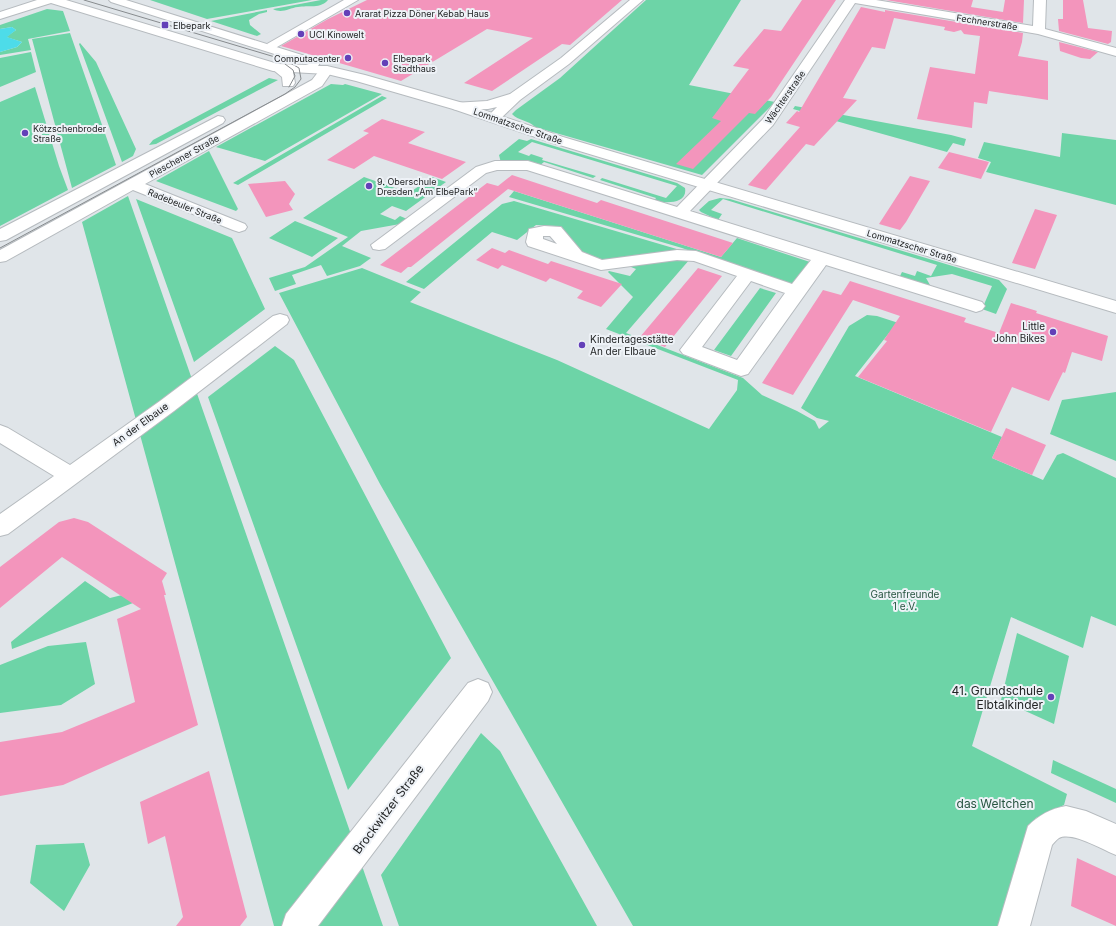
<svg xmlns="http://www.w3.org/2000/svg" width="1116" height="926" viewBox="0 0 1116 926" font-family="Inter,sans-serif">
<rect width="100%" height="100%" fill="#e0e5e9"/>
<path fill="#6dd4a7" d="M 150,0 L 312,0 L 207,19 Z
M 321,0 L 328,0 C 321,9 308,5 298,7 C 289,8 282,14 273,9 Z
M 646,0 L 741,0 L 689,85 L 775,102 L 702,175 L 535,127 C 529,120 518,121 512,114 L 516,110 L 560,78 Z
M 47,9 L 63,11 L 70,31 L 28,39 L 31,50 L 0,55 L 0,52 L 17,47 L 22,42 L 6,37 L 16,30 L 12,27 L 0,29 L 0,25 Z
M 267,10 L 267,12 L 259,14 L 249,20 L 250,25 L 261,34 L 257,36 L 211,21 Z
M 70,33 L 116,165 L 72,188 L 32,39 Z
M 80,43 L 96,62 L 136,149 L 133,156 L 122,162 L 79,44 Z
M 31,52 L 36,72 L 0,87 L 0,58 Z
M 269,78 L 278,80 L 156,144 L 149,145 L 153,140 Z
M 331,84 L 343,85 L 345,84 L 382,94 L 265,161 L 216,147 Z
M 35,87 L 59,166 L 68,190 L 0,226 L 0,102 Z
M 382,96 L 387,98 L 238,185 L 233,183 Z
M 795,106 L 951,135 L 966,139 L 964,146 L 953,143 L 947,152 L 793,109 Z
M 1062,133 L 1116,140 L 1116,205 L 986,172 L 991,162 L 978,158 L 984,142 L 1060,157 Z
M 519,139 L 527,141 L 531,139 L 677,183 L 685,188 C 688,205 665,203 654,201 L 656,198 L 600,180 L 602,178 L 666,198 L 677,186 L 532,142 L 518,152 L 529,156 L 531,154 L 543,158 L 542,160 L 596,176 L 593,178 L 544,162 L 539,166 L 501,163 L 499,155 Z
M 209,151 L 238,209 L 236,211 L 156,181 Z
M 364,177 L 409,193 L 432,177 L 446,182 L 406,211 L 392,206 L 380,214 L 395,220 L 400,216 L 407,219 L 400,224 L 361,231 L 342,246 L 371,258 L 360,266 L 327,276 L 321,265 L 292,275 L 296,284 L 275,291 L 269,278 L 305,267 L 348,237 L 303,218 Z
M 514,191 L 721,257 L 737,238 L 810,262 L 795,284 L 786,285 L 682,248 L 509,197 Z
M 128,196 L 383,926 L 274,926 L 82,222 Z
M 720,198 L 730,199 L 999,280 L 1007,289 L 996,314 L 982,309 L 992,286 L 952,274 L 926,278 L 930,285 L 916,284 L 899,278 L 902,272 L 915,276 L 917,271 L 931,276 L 937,265 L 723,199 L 711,210 L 722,214 L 718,220 L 701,212 L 699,210 L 709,201 Z
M 136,199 L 232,238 L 265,309 L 194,362 Z
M 514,201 L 680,250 L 692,254 L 600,260 L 576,252 L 555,226 L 536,225 L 517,240 L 492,232 L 424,289 L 406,282 L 502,204 Z
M 295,221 L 338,238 L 312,257 L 269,238 Z
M 690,259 L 626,333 L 743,378 L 762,395 L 797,411 L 815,421 L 819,429 L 829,421 L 817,418 L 801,408 L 849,326 L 867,315 L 877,316 L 957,342 L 950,355 L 889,333 L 855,376 L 1002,437 L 992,458 L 1043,480 L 1057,455 L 1063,453 L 1116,478 L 1116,626 L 1091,616 L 1083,648 L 1011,617 L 972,746 L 1067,794 L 1064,805 L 1036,818 L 1027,829 L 999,926 L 633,926 L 380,484 L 279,293 L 362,268 L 421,292 L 410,302 L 557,360 L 709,429 L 737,390 L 738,380 L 606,329 L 633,297 L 608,272 L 609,271 L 630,276 L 636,269 L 626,265 L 654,260 Z
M 760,288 L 776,293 L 731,356 L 714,350 Z
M 275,346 L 294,360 L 451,658 L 348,790 L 208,397 Z
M 1116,392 L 1116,461 L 1050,434 L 1062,400 Z
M 85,581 L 110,598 L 130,593 L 133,603 L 12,649 L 11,642 Z
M 1017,633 L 1069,656 L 1054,724 L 1001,700 Z
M 86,642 L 95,684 L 61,705 L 0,713 L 0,665 L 48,646 Z
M 481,733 L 500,751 L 597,926 L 399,926 L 381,875 Z
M 1053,760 L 1116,789 L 1116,803 L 1051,773 Z
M 84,843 L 90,865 L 64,911 L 30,883 L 36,845 Z"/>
<path fill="#4ddce9" d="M 12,27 L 16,30 L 7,37 L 22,42 L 17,47 L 0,52 L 0,29 Z"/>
<path fill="#f395bc" d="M 367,0 L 622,0 L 570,45 L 562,44 L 492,91 L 464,83 L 533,38 L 487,29 L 401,81 L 281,46 L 328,19 Z
M 802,0 L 836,0 L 771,97 L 755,114 L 749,113 L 693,169 L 676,164 L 721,121 L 712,118 L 749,69 L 733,66 L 764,29 L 781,31 Z
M 886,0 L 973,0 L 971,7 L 1003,12 L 1005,0 L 1024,0 L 1023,23 Z
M 1063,0 L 1083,0 L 1088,28 L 1112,31 L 1111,42 L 1108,44 L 1059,31 L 1058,19 L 1063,19 Z
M 861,7 L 885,12 L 885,10 L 1023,33 L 1022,42 L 1018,56 L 1048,61 L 1048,100 L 989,91 L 987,104 L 974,102 L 972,128 L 917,119 L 930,67 L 975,74 L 980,36 L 964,34 L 961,30 L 954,32 L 944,30 L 945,27 L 894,18 L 885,49 L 872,47 L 843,98 L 857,100 L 814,146 L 806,144 L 766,190 L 748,185 L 800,127 L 786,123 L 797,111 L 799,112 Z
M 1059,42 L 1098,52 L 1090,59 L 1081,58 L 1060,51 Z
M 382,119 L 425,132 L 408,143 L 466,162 L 442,179 L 374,156 L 354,169 L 327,160 L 369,133 L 363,131 Z
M 949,152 L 989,162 L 981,179 L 938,168 Z
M 512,175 L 597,203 L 593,206 L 601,200 L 733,243 L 721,257 L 508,189 L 411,267 L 408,267 L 401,273 L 380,265 L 487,183 L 498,186 Z
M 910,176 L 930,181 L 906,222 L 900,230 L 879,224 Z
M 285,181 L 295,194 L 289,204 L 293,210 L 266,217 L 248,184 Z
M 1035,209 L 1057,215 L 1035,269 L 1012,263 Z
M 492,248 L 505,253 L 509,250 L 548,264 L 551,261 L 622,284 L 601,307 L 577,298 L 583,291 L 550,278 L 546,282 L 502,265 L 498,269 L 476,260 Z
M 698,268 L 722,276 L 665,347 L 640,337 Z
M 850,281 L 966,318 L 964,322 L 999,333 L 1011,303 L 1037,311 L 1036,313 L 1108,336 L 1102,361 L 1072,352 L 1065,373 L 1063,372 L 1049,401 L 1012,387 L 991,432 L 858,377 L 887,341 L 884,340 L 900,316 L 853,300 L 793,395 L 762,383 L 823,290 L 841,295 Z
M 1006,428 L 1046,445 L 1032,475 L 992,458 Z
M 74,518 L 88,522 L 167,573 L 162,581 L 166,595 L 164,595 L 198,725 L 63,785 L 0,796 L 0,742 L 62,732 L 135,702 L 117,619 L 141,609 L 62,557 L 0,608 L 0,567 L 59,522 Z
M 209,771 L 247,917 L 240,926 L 176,926 L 183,917 L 165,836 L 148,844 L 140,802 Z
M 1077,858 L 1116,876 L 1116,926 L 1071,906 Z"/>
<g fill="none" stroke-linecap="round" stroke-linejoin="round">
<g stroke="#b6bbbf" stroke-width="2">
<path id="minor" d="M 344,0 L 358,0 L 277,47 L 269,47 L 267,44 Z
M 630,0 L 643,0 L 569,64 L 520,100 L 498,121 L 488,121 L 486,118 L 497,107 L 488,109 L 458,110 L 453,109 L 451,106 L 453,103 L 487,101 L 510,94 L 561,58 Z
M 845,0 L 876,0 L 1033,26 L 1034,0 L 1046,0 L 1045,29 L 1116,48 L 1116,56 L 1038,34 L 855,3 L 773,125 L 690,211 L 982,302 L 985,306 L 982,310 L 976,312 L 970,310 L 826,265 L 748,374 L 741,376 L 683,354 L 680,350 L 737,276 L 694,261 L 677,260 L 601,270 L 528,246 L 526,242 L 529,229 L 544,226 L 561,227 L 582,252 L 602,260 L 677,250 L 696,251 L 792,284 L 811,260 L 527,170 L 497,170 L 486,173 L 385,249 L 379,250 L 373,249 L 371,245 L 476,167 L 495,161 L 528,161 L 677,207 L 763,119 ZM 543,236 L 550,236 L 557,244 L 543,239 ZM 751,281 L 785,293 L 737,360 L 702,347 Z
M 277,64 L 293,72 L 295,83 L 293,86 L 283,86 L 282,77 L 271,68 Z
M 327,66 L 333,70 L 322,86 L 145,184 L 245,224 L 247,227 L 245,230 L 239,232 L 233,230 L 133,190 L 6,261 L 0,262 L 0,250 L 312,80 L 322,67 Z
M 218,116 L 223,117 L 225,120 L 223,123 L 6,240 L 0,241 L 0,229 Z
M 280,314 L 287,316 L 289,320 L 287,324 L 174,411 L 8,534 L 0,536 L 0,514 L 54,476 L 0,443 L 0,425 L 8,428 L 70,465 L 160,401 L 273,316 Z
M 478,679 L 488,683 L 492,692 L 488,701 L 318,926 L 282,926 L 286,914 L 468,683 Z
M 1066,806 L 1086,811 L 1116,824 L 1116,855 C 1103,850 1072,831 1059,838 C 1056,840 1054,843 1052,845 L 1030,926 L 998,926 L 1028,826 C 1039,815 1050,809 1066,806 Z"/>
</g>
<g stroke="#b6bbbf" stroke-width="2">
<path id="major" d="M 37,0 L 66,0 L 278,64 L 309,65 L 111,2 L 109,0 L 126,0 L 318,60 L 320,63 L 318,66 L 327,66 L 365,75 L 463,103 L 563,137 L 1116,301 L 1116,313 L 553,143 L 453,109 L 356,81 L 327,74 L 273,71 L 51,3 L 0,19 L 0,12 Z"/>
</g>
<use href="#minor" fill="#fff" fill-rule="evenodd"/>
<use href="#major" fill="#fff" fill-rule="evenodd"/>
<path stroke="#878b8e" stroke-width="1" d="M 285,64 L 293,70 L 295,76 L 289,87
M 0,248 L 285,94 L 295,87 L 301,79 L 299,68 L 285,60 L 84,0"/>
</g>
<g fill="#6340b8" stroke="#eef2f7" stroke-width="1.5">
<circle cx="347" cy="13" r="4"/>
<rect x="161" y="21" width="8" height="8" rx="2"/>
<circle cx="301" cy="34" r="4"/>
<circle cx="348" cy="58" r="4"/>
<circle cx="385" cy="63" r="4"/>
<circle cx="25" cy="133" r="4"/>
<circle cx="369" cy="186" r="4"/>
<circle cx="1053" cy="332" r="4"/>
<circle cx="582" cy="345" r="4"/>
<circle cx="1051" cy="697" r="4"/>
</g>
<g text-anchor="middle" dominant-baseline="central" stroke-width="4" stroke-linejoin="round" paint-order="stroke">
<g font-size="9" fill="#222425" stroke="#eef2f7" text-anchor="start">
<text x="355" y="13">Ararat Pizza Döner Kebab Haus</text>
<text x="173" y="25">Elbepark</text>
<text x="309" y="34">UCI Kinowelt</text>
<text x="340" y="58" text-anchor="end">Computacenter</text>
<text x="393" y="58">Elbepark<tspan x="393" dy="10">Stadthaus</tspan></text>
<text x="33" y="128">Kötzschenbroder<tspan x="33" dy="10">Straße</tspan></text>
<text x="377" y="181">9. Oberschule<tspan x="377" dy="10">Dresden „Am ElbePark“</tspan></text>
</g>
<g font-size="9" fill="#222425" stroke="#eef2f7">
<text transform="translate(987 22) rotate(9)">Fechnerstraße</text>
<text transform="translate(785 97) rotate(-55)">Wächterstraße</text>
<text transform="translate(518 126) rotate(19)">Lommatzscher Straße</text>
<text transform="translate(184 156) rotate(-29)">Pieschener Straße</text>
<text transform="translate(185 206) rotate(22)">Radebeuler Straße</text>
<text transform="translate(912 246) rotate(17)">Lommatzscher Straße</text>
</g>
<g font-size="10" fill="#222425" stroke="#eef2f7" text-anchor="end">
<text x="1045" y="326">Little<tspan x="1045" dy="12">John Bikes</tspan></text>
<text x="590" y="339" text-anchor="start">Kindertagesstätte<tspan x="590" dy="12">An der Elbaue</tspan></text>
</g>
<g font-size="10" fill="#222425" stroke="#eef2f7">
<text transform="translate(140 424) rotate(-36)">An der Elbaue</text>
</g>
<g font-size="10" fill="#285541" stroke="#eef2f7">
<text x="905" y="594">Gartenfreunde<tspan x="905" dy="12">1 e.V.</tspan></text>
</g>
<g font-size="12" fill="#222425" stroke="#eef2f7" text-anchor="end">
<text x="1043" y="690">41. Grundschule<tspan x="1043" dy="14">Elbtalkinder</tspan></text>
</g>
<g font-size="12" fill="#285541" stroke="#eef2f7">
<text x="995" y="803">das Weltchen</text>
</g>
<g font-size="12" fill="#222425" stroke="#eef2f7">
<text transform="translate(388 809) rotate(-53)">Brockwitzer Straße</text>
</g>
</g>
</svg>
